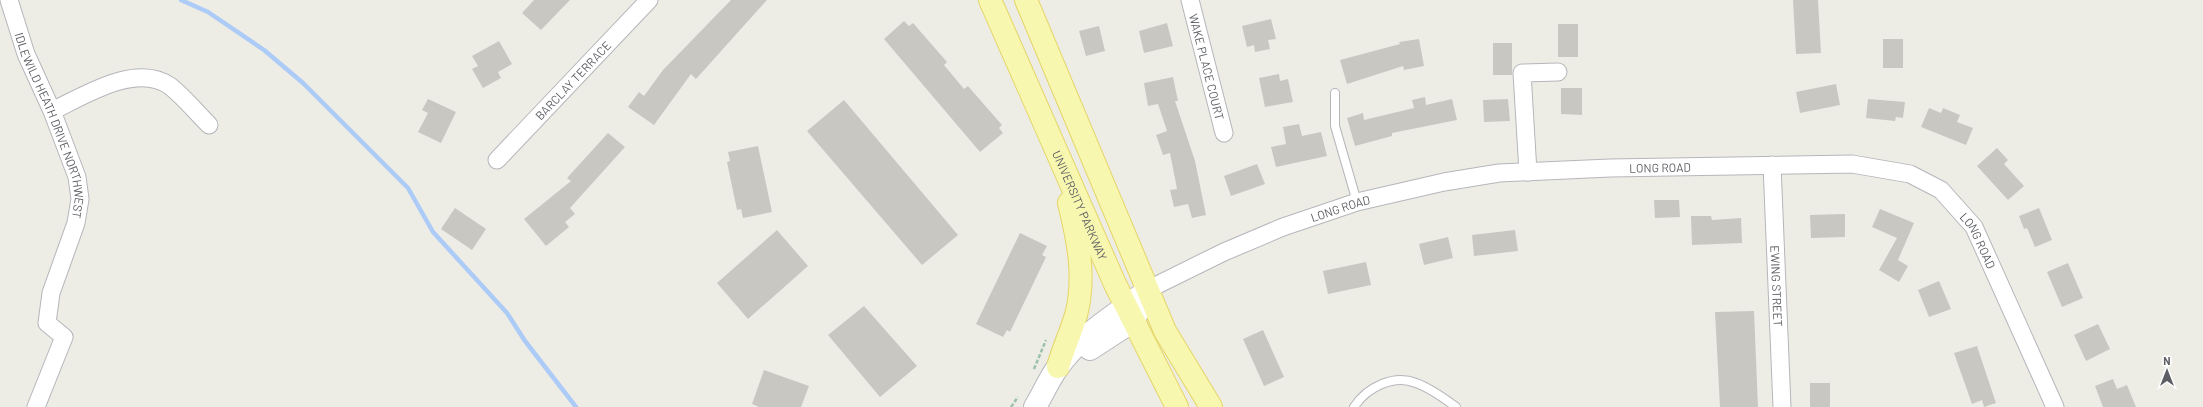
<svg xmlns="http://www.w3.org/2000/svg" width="2203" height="407" viewBox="0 0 2203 407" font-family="Barlow,sans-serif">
<rect width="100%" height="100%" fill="#eeede5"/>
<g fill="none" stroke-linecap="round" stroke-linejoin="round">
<path stroke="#accbf7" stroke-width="4.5" d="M 181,0 L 208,12 L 264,50 L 303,83 L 408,188 L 433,232 L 507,313 L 525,341 L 576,407"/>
</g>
<path fill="#c9c7c2" d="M 534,0 L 570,0 L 541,30 L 522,13 Z
M 731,0 L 767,0 L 696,79 L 691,74 L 654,125 L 628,107 L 639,92 L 644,96 L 663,70 Z
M 1793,0 L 1818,0 L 1821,53 L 1796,54 Z
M 1271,19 L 1276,39 L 1268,40 L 1270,49 L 1255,52 L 1254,45 L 1247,47 L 1242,26 Z
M 904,21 L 909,26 L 913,23 L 947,62 L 944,65 L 964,89 L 968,86 L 1002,125 L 999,128 L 1003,133 L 980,152 L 884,39 Z
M 1167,23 L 1173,46 L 1144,53 L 1139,31 Z
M 1558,24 L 1578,24 L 1578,57 L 1558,57 Z
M 1099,26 L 1105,51 L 1086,56 L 1079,31 Z
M 1419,39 L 1424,66 L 1404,70 L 1403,66 L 1347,84 L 1340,60 L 1400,44 L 1399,42 Z
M 1883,39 L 1903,39 L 1903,68 L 1883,68 Z
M 499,41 L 512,64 L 498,72 L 501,78 L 483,88 L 472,69 L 478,66 L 472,56 Z
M 1493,43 L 1512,43 L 1512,75 L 1493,75 Z
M 1279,74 L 1280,81 L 1288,79 L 1293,102 L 1265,107 L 1259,78 Z
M 1173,77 L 1178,101 L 1175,101 L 1195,161 L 1206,215 L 1192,218 L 1188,204 L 1174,207 L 1170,190 L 1177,189 L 1170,153 L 1163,155 L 1156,135 L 1167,131 L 1158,104 L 1148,106 L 1144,83 Z
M 1836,84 L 1840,105 L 1800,113 L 1796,92 Z
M 1561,88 L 1582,88 L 1582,115 L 1561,114 Z
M 1425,97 L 1426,105 L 1452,99 L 1457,120 L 1392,133 L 1392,136 L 1355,146 L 1347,118 L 1363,113 L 1364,120 L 1414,108 L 1412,100 Z
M 428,99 L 456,112 L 441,143 L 418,132 L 428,113 L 422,110 Z
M 1508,99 L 1510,121 L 1484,122 L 1483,100 Z
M 1868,99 L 1905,102 L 1903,118 L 1896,117 L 1895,121 L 1866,118 Z
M 844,100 L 958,235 L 922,265 L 807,131 Z
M 1929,108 L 1941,113 L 1943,108 L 1960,115 L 1957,122 L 1973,128 L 1966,145 L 1921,127 Z
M 1299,124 L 1302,136 L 1321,132 L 1327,156 L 1276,167 L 1271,147 L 1286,144 L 1283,127 Z
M 608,133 L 625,147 L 570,208 L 575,214 L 565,222 L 569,227 L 546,246 L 524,219 L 571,181 L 567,178 Z
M 758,146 L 772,212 L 743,218 L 741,209 L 737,210 L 727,162 L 730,161 L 728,152 Z
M 1997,148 L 2008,160 L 2004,164 L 2024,186 L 2008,200 L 1977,166 Z
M 1257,164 L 1265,184 L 1231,196 L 1224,176 Z
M 1654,200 L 1679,200 L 1680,217 L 1655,218 Z
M 455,208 L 486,229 L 472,250 L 441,229 Z
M 2039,208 L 2052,240 L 2035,247 L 2027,228 L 2024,229 L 2019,216 Z
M 1880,209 L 1914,223 L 1898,260 L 1908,266 L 1899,282 L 1879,270 L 1897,238 L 1872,227 Z
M 1845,214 L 1845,237 L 1811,238 L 1810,215 Z
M 1691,216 L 1711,216 L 1712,220 L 1741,218 L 1742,243 L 1692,245 Z
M 777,230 L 808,266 L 748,319 L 717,283 Z
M 1515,230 L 1518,251 L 1474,256 L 1472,235 Z
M 1020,233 L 1047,246 L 1042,255 L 1046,257 L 1010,332 L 1007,330 L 1003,337 L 976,324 Z
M 1448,237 L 1453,258 L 1424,265 L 1419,244 Z
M 1366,262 L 1371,285 L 1328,294 L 1323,271 Z
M 2068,263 L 2083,298 L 2062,307 L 2047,272 Z
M 1939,281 L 1951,309 L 1929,317 L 1918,290 Z
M 864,306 L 917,366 L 880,397 L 828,335 Z
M 1754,311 L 1758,407 L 1720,407 L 1715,312 Z
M 2098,324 L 2110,349 L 2086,361 L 2074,335 Z
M 1263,330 L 1284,377 L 1264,386 L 1243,339 Z
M 1977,346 L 1996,403 L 1984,407 L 1982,400 L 1972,404 L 1954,353 Z
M 764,370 L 809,386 L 801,407 L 759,407 L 752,404 Z
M 2113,379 L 2117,389 L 2127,385 L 2136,407 L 2103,407 L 2095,386 Z
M 1810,383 L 1830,383 L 1830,407 L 1810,407 Z"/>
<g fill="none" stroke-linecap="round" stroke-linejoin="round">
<g stroke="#b5b6bb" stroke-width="10">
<path id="lane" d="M 1335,93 L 1335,126 L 1357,202
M 1354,407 C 1367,387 1394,374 1416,383 C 1430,388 1444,398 1456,407"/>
</g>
<g stroke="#b5b6bb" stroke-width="19">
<g id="street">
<path id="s1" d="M 9,0 L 26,54 L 52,111 L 77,177 L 80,199 L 76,223 L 51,293 L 47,323 L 64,337 L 36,407"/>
<path id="s2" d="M 1190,0 L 1224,133"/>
<path d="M 52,111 C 84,96 136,62 170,86 C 184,97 196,112 209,125"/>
<path id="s3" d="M 497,160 L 649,0"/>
<path id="s4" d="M 1772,165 L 1782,407"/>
<path d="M 1528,172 L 1522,73 L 1558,72"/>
<path id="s5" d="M 1149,289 L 1224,252 L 1283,227 L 1357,202 L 1444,182 L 1499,173 L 1610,168 L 1852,164 L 1910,174 L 1941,190 L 1974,227 L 2055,407"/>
</g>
</g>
<g stroke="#b6b8be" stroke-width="24">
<path id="secondary" d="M 1090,349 L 1133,321 L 1141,305
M 1035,407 C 1043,394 1049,379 1058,367 C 1081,334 1118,314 1149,289"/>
</g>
<g stroke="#e5d567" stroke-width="24">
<g id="primary">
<path id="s6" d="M 990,0 L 1115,284 L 1177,407"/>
<path d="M 1026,0 L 1165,331 L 1211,407"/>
<path d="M 1058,367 C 1063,349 1071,332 1076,315 C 1086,278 1078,239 1069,203"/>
</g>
</g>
<path stroke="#9cc1ac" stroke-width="2.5" stroke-dasharray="4 2" stroke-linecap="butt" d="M 1034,369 L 1046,340
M 1011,407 L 1018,397"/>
<use href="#lane" stroke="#fff" stroke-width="8"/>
<use href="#street" stroke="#fff" stroke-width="17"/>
<use href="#secondary" stroke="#fff" stroke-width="22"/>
<use href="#primary" stroke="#f8f7b0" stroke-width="22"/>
</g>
<g text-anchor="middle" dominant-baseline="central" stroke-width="3.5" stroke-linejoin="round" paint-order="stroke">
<g font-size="12" fill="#5d5f64" stroke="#fff">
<text stroke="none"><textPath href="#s2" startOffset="69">WAKE PLACE COURT</textPath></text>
<text stroke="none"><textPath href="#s3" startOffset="110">BARCLAY TERRACE</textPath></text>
<text stroke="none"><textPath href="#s1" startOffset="133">IDLEWILD HEATH DRIVE NORTHWEST</textPath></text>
<text stroke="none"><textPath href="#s5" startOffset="532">LONG ROAD</textPath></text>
<text stroke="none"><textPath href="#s6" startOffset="224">UNIVERSITY PARKWAY</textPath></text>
<text stroke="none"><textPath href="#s5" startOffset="208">LONG ROAD</textPath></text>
<text stroke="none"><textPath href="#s5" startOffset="881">LONG ROAD</textPath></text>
<text stroke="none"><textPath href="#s4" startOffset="121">EWING STREET</textPath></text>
</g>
</g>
<g transform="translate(2167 371)" stroke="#ffffff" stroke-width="3" paint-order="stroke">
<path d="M0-3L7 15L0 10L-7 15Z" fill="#5d5f64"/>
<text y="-6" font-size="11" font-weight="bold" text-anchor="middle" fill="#5d5f64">N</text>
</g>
</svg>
